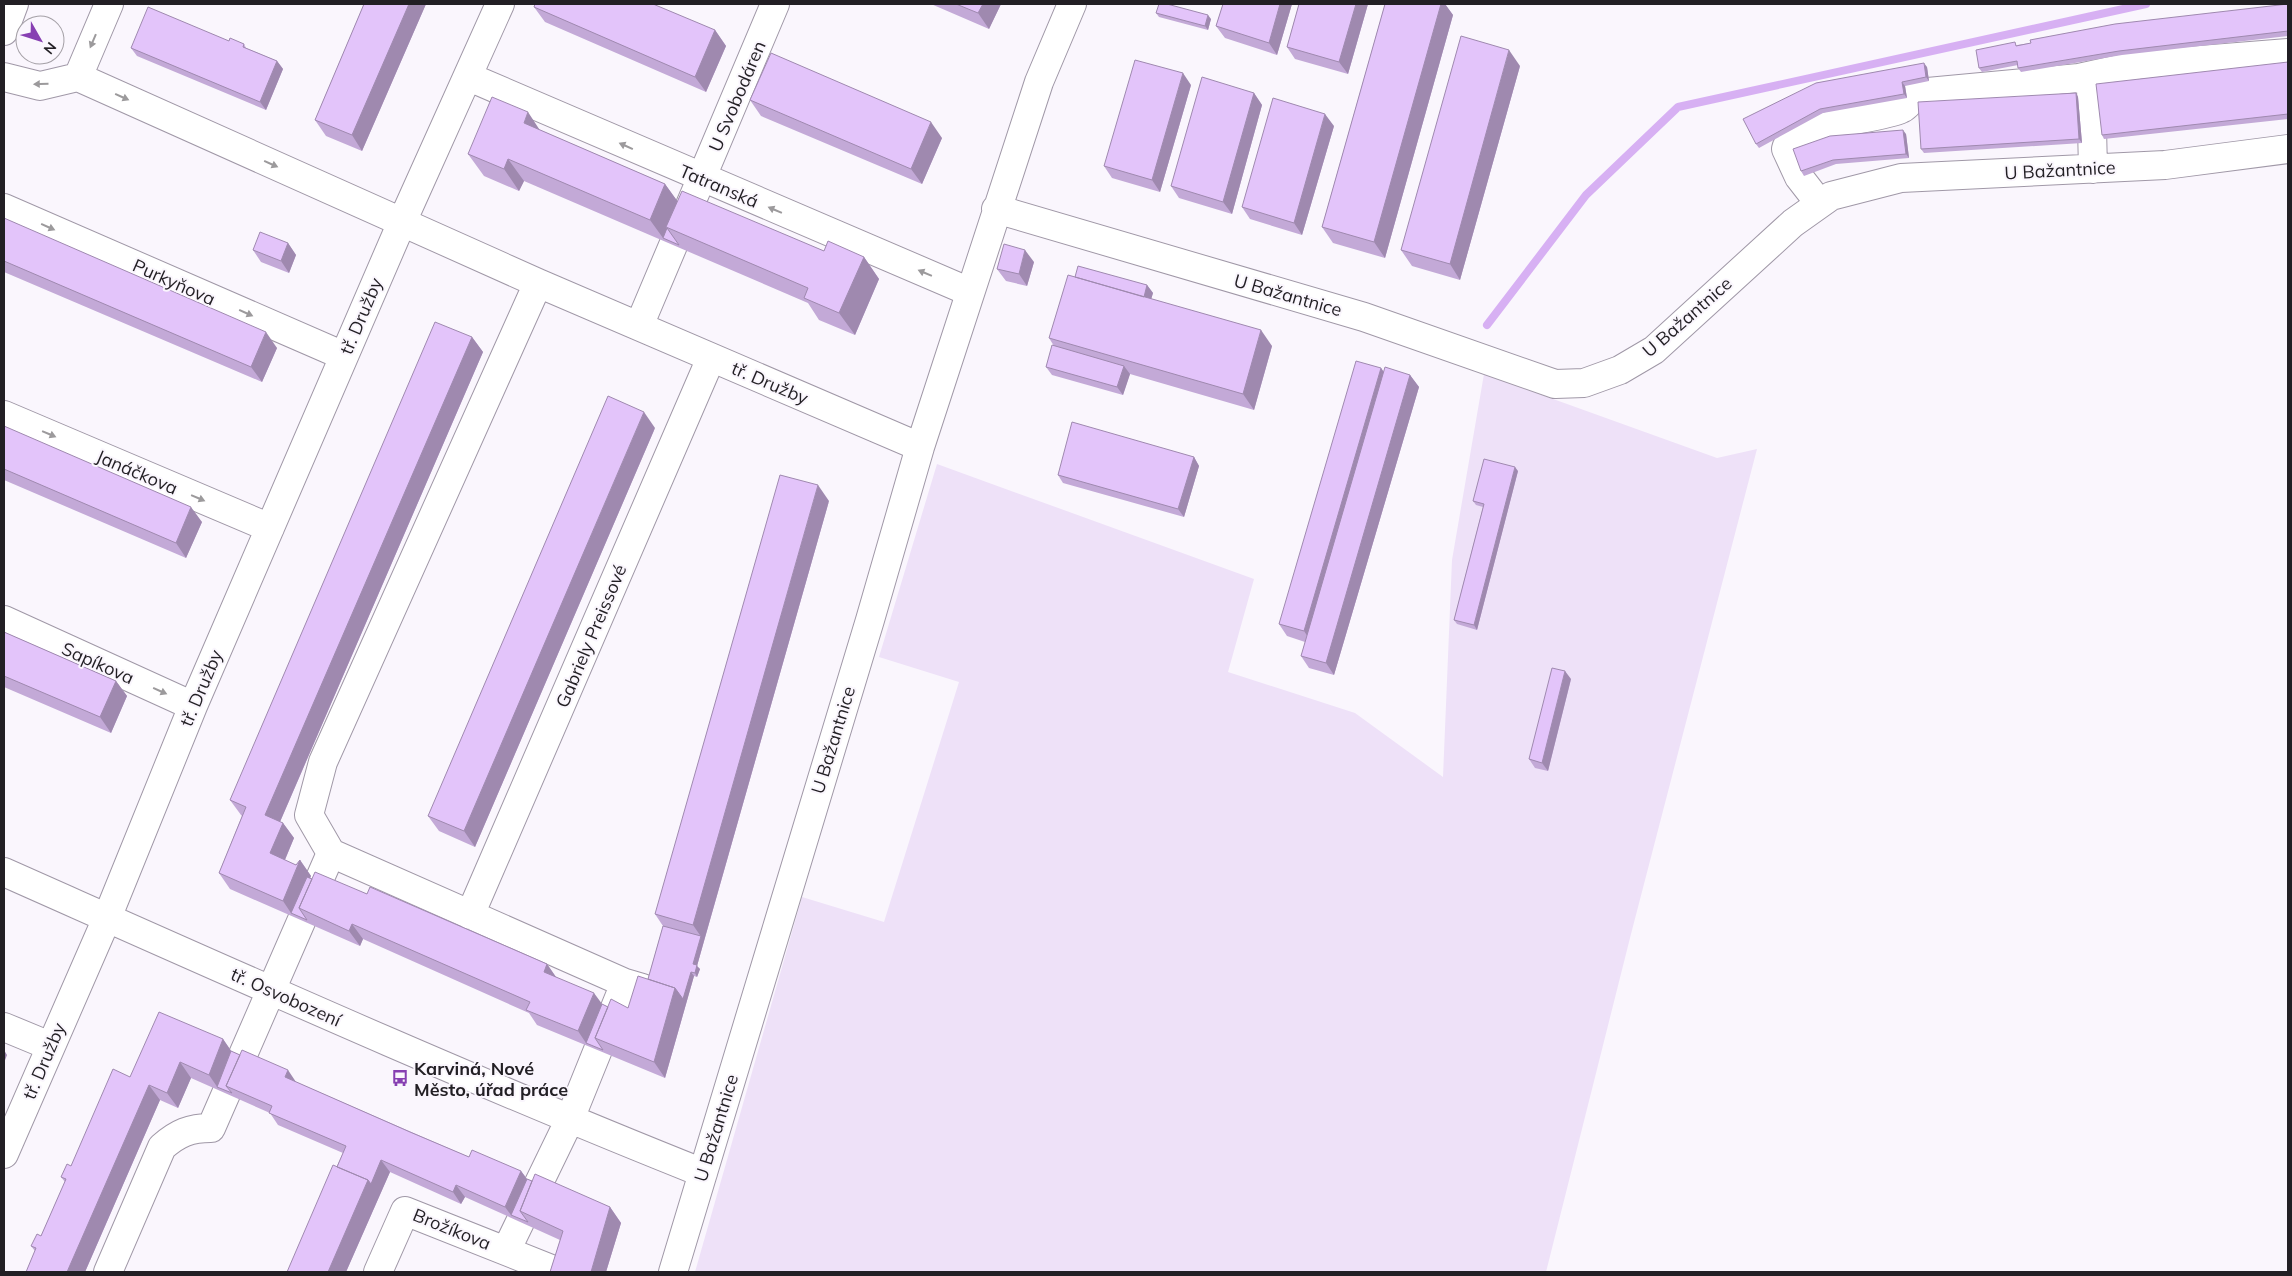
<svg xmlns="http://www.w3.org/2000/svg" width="2292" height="1276" viewBox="0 0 2292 1276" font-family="Mulish,sans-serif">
<rect width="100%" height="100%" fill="#faf6fd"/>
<path fill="#eee1f8" d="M 1484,374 L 1717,458 L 1757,449 L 1631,934 L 1546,1272 L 695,1272 L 802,897 L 884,922 L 959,682 L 879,657 L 937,464 L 1254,579 L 1228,672 L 1355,713 L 1443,777 L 1452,560 Z"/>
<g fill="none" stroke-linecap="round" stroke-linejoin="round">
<path stroke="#d7b0f3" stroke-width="8" d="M 1487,325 L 1586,195 L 1678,107 L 2146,4"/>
<g stroke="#a098a7" stroke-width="30">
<path id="minor" d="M 4,31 L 14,4
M 4,77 L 40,86 L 78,77
M 78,77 L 538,283 L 920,447
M 78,77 L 109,4
M 469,77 L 970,292
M 2079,78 L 2087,81 L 2091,87 L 2093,169
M 1820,204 L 1799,177 L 1786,149 C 1791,124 1878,120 1901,109 C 1907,107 1912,98 1917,93 L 2079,78 L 2138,65 L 2288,53
M 4,208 L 344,356
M 996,209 L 1364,317 L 1555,384 L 1584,383 L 1620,370 L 1654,350 L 1793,223 L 1831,196 L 1901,178 L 2165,165 L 2288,149
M 639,326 L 775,4
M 4,415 L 270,528
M 4,620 L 193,706
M 331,853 L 309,815 L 323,762 L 538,283
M 331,853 L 625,983 L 642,988
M 4,872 C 236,975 467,1079 703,1173
M 470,915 L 711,358
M 4,1027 L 50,1046
M 4,1154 L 107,918 L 193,706 L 402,222 L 500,4
M 506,1251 L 570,1119 L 625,983
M 108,1272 L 162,1147 C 178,1133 190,1128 211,1128 L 331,853
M 378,1272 L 405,1211 L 551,1269
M 673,1272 L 870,620 L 920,447 L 1039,82 L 1072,4"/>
</g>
<use href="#minor" stroke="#fff" stroke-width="28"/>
</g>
<path fill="#c3a9d7" d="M 364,4 L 426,4 L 362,151 L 326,136 L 315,120 Z
M 931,4 L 1001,4 L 989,29 Z
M 1223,4 L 1292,4 L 1277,55 L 1225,38 L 1216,26 Z
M 1299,4 L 1368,4 L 1348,74 L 1295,59 L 1287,47 Z
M 1385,4 L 1445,4 L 1453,15 L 1385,258 L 1333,243 L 1322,227 Z
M 2288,4 L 2288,36 L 2122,55 L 2021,72 L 2018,68 L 2018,65 L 1982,72 L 1979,68 L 2017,45 Z
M 534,7 L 715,30 L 726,46 L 706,92 L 545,22 Z
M 1156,13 L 1211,19 L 1208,30 L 1159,17 Z
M 229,41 L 244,44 L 246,48 L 277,61 L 283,69 L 266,110 L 137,56 L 131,48 Z
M 2288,62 L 2288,119 L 2104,139 L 2102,135 Z
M 1520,66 L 1460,280 L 1412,266 L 1401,250 Z
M 1927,67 L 1929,81 L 1905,86 L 1907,98 L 1823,113 L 1759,148 L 1756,144 L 1816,83 Z
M 1191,85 L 1160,192 L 1112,178 L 1104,166 Z
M 1254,93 L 1262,105 L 1232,214 L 1179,198 L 1171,186 Z
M 2076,93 L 2078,97 L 2082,143 L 1924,153 L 1921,149 Z
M 750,100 L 942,138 L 922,184 L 761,116 Z
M 1334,126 L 1302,235 L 1250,219 L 1242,207 Z
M 540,130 L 665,184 L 677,201 L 824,251 L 864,257 L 879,279 L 855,335 L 819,320 L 808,303 L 524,181 L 519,191 L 484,176 L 468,154 Z
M 1906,134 L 1909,158 L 1836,164 L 1804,176 L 1801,171 Z
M 4,218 L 277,348 L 262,382 L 4,272 Z
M 288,243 L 296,255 L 289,273 L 261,262 L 253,250 Z
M 1034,262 L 1027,286 L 1006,281 L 997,269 Z
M 1075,277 L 1147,285 L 1153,293 L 1151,299 L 1272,346 L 1254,410 L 1130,374 L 1123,395 L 1052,375 L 1046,367 L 1054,346 L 1049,338 Z
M 472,337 L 483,352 L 280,822 L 283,823 L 294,838 L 285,860 L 296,865 L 300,860 L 311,876 L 310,878 L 367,894 L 547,964 L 556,977 L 602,1004 L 608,1007 L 628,1008 L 648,979 L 663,926 L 655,914 L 829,501 L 697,966 L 700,969 L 697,977 L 694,976 L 665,1078 L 537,1025 L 529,1013 L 363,939 L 360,946 L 230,889 L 219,873 L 242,816 L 241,815 L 230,800 Z
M 1381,368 L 1384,372 L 1410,375 L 1419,387 L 1334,675 L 1309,668 L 1301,656 L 1305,642 L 1287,636 L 1279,624 Z
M 4,426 L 202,522 L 186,558 L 4,480 Z
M 655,428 L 475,847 L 439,831 L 428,816 Z
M 1194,457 L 1199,466 L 1184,517 L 1063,483 L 1058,475 Z
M 1518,471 L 1477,630 L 1457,624 L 1454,620 L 1483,507 L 1476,505 L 1473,501 Z
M 4,632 L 116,681 L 127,696 L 111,733 L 4,687 Z
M 1571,679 L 1548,771 L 1535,768 L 1529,759 Z
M 223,1039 L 231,1051 L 296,1082 L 469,1157 L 521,1171 L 527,1179 L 532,1181 L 610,1207 L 621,1223 L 606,1272 L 550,1272 L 560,1240 L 465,1197 L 461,1204 L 390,1172 L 346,1272 L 287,1272 L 343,1153 L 278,1125 L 270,1113 L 191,1078 L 178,1108 L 160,1100 L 85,1272 L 26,1272 L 35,1251 L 31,1246 L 41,1236 L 65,1182 L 61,1177 L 71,1166 L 130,1077 Z"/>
<path fill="#9f89af" d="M 409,4 L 426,4 L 362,151 L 352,135 Z
M 983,4 L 1001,4 L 989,29 L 978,13 Z
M 1280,4 L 1292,4 L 1277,55 L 1269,43 Z
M 1356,4 L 1368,4 L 1348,74 L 1339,62 Z
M 1441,4 L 1445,4 L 1453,15 L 1385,258 L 1374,242 Z
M 1208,15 L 1211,19 L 1208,30 L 1205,26 Z
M 715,30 L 726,46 L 706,92 L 695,77 Z
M 1509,50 L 1520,66 L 1460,280 L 1450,264 Z
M 277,61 L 283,69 L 266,110 L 260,102 Z
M 1924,63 L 1927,67 L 1929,81 L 1926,77 Z
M 1183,73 L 1191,85 L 1160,192 L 1152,180 Z
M 1902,82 L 1905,86 L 1907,98 L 1904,94 Z
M 1254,93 L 1262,105 L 1232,214 L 1223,202 Z
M 2076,93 L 2078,97 L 2082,143 L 2079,139 Z
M 528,112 L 543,135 L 524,123 Z
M 1325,114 L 1334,126 L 1302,235 L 1294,223 Z
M 931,122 L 942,138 L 922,184 L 911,169 Z
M 1903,130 L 1906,134 L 1909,158 L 1906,154 Z
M 508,159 L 524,181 L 519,191 L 504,169 Z
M 665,184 L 681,206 L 666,227 L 670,232 L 663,238 L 650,220 Z
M 288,243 L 296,255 L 289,273 L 281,261 Z
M 1025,250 L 1034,262 L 1027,286 L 1019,274 Z
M 864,257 L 879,279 L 855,335 L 839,313 Z
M 1147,285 L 1153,293 L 1148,310 L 1142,302 Z
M 1261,330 L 1272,346 L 1254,410 L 1243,394 Z
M 266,332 L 277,348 L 262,382 L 251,367 Z
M 472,337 L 483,352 L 276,831 L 265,815 Z
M 1124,366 L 1130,374 L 1123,395 L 1117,387 Z
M 1381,368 L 1389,380 L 1312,643 L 1304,631 Z
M 1410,375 L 1419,387 L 1334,675 L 1326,663 Z
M 644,412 L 655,428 L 475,847 L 464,831 Z
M 1194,457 L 1199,466 L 1184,517 L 1178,509 Z
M 1515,467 L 1518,471 L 1477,630 L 1474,625 Z
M 818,485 L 829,501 L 704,941 L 693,925 Z
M 191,507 L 202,522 L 186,558 L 176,543 Z
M 1565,671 L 1571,679 L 1548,771 L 1542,763 Z
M 116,681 L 127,696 L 111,733 L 100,717 Z
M 283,823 L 294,838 L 281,869 L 270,853 Z
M 300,860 L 311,876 L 295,914 L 291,913 L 283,901 Z
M 352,924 L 363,939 L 360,946 L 349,931 Z
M 701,936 L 704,941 L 697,966 L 700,969 L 697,977 L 695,973 L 693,964 Z
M 547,964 L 558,980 L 544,972 Z
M 691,972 L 694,976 L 665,1078 L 654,1062 L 675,988 Z
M 594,993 L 605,1008 L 586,1043 L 578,1031 Z
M 223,1039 L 234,1055 L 217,1087 L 220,1091 L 209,1075 Z
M 4,1050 L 7,1055 L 4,1063 Z
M 180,1062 L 191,1078 L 178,1108 L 167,1093 Z
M 288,1070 L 296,1082 L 293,1089 L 285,1077 Z
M 149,1085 L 160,1100 L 85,1272 L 67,1272 Z
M 381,1160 L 390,1172 L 346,1272 L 328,1272 L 368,1180 Z
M 521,1171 L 530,1183 L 511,1215 L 505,1207 Z
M 456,1185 L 465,1197 L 461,1204 L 453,1192 Z
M 610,1207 L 621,1223 L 606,1272 L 591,1272 Z"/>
<path fill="#e3c4fa" stroke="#9f89af" d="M 364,4 L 409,4 L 352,135 L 315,120 Z
M 535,4 L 653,4 L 715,30 L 695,77 L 534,7 Z
M 956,4 L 983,4 L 978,13 Z
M 1159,4 L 1167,4 L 1208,15 L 1205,26 L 1156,13 Z
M 1223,4 L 1280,4 L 1269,43 L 1216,26 Z
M 1299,4 L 1356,4 L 1339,62 L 1287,47 Z
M 1385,4 L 1441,4 L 1374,242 L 1322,227 Z
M 2288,4 L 2288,31 L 2119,51 L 2018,68 L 2017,61 L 1979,68 L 1976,50 L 2015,42 L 2016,46 L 2031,43 L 2030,40 L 2115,24 Z
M 148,7 L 229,41 L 230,38 L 244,44 L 243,47 L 277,61 L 260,102 L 131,48 Z
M 1461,36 L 1509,50 L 1450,264 L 1401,250 Z
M 771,53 L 931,122 L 911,169 L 750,100 Z
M 1135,60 L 1183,73 L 1152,180 L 1104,166 Z
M 2288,62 L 2288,114 L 2102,135 L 2096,84 Z
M 1924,63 L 1926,77 L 1902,82 L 1904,94 L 1820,109 L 1756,144 L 1743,119 L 1816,83 Z
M 1202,77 L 1254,93 L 1223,202 L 1171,186 Z
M 2076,93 L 2079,139 L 1921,149 L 1918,102 Z
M 492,97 L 528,112 L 524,123 L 665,184 L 650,220 L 508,159 L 504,169 L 468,154 Z
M 1273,98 L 1325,114 L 1294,223 L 1242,207 Z
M 1903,130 L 1906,154 L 1833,160 L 1801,171 L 1793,149 L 1830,136 Z
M 682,191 L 824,251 L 828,241 L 864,257 L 839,313 L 804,298 L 808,288 L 666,227 Z
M 4,218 L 266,332 L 251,367 L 4,261 Z
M 667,228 L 679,245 L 663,238 Z
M 260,232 L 288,243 L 281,261 L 253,250 Z
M 1004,244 L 1025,250 L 1019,274 L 997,269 Z
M 1078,266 L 1147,285 L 1144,297 L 1075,277 Z
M 1068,275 L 1261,330 L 1243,394 L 1049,338 Z
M 435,322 L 472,337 L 265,815 L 283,823 L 270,853 L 296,865 L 300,860 L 283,901 L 219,873 L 246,807 L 230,800 Z
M 1052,345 L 1124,366 L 1117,387 L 1046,367 Z
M 1356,361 L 1381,368 L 1304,631 L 1279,624 Z
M 1385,367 L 1410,375 L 1326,663 L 1301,656 Z
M 608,396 L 644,412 L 464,831 L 428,816 Z
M 1072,422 L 1194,457 L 1178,509 L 1058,475 Z
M 4,426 L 191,507 L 176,543 L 4,469 Z
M 1484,459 L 1515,467 L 1474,625 L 1454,620 L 1484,504 L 1473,501 Z
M 780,475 L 818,485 L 693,925 L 655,914 Z
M 4,632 L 116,681 L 100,717 L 4,676 Z
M 1552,668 L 1565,671 L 1542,763 L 1529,759 Z
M 315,872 L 367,894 L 370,887 L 547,964 L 544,972 L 594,993 L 578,1031 L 526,1010 L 530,1002 L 352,924 L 349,931 L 299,908 Z
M 307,877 L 312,879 L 299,908 L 307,920 L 291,913 Z
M 663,926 L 701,936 L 693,964 L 697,965 L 695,973 L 691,972 L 683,999 L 675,988 L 648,979 Z
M 638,976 L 675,988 L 654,1062 L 595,1038 L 611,999 L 628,1008 Z
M 602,1004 L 608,1007 L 595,1038 L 603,1050 L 586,1043 Z
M 159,1012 L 223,1039 L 209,1075 L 180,1062 L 167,1093 L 149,1085 L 67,1272 L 26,1272 L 36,1248 L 31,1246 L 37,1234 L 41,1236 L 66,1179 L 61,1177 L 67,1164 L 71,1166 L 113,1069 L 130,1077 Z
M 242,1050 L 288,1070 L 285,1077 L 410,1132 L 469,1157 L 472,1150 L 521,1171 L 505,1207 L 456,1185 L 453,1192 L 381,1160 L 371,1184 L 368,1180 L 337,1167 L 346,1146 L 269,1113 L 272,1106 L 226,1086 Z
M 231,1051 L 240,1055 L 226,1086 L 232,1093 L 217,1087 Z
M 333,1165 L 368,1180 L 328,1272 L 287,1272 Z
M 535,1174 L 610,1207 L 591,1272 L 550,1272 L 563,1231 L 520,1211 Z
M 527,1179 L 532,1181 L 520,1211 L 528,1222 L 511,1215 Z"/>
<defs><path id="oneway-solid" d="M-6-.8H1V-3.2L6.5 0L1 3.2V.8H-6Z" transform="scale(1.25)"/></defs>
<g fill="#9c9a9c">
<use href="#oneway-solid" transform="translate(93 41) rotate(113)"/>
<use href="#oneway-solid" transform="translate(41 84) rotate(179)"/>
<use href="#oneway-solid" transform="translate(122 97) rotate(24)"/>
<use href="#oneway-solid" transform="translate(626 146) rotate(-156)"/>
<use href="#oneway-solid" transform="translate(271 164) rotate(24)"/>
<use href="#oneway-solid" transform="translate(775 210) rotate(-157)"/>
<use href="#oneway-solid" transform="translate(48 227) rotate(24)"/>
<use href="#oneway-solid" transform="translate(925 273) rotate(-157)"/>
<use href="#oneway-solid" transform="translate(246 313) rotate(24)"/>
<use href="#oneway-solid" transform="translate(49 434) rotate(23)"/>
<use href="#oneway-solid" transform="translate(198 498) rotate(23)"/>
<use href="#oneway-solid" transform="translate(160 691) rotate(24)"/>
</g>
<defs>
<g id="bus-bare" transform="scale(1.35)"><path d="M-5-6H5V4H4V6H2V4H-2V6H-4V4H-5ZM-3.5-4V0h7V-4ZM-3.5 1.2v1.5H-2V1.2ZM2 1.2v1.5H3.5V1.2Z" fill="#873fb2" stroke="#faf6fd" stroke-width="2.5" paint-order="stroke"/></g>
</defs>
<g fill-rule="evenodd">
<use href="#bus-bare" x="400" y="1078"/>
</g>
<g text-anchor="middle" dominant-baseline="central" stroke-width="4" stroke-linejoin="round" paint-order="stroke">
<g font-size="18" fill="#221f24" stroke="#faf6fd">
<text transform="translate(737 96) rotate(-67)">U Svobodáren</text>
<text transform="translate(2060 170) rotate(-3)">U Bažantnice</text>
<text transform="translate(719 186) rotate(23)">Tatranská</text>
<text transform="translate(174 282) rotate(24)">Purkyňova</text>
<text transform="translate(1288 295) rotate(16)">U Bažantnice</text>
<text transform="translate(361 316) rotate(-67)">tř. Družby</text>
<text transform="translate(1687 317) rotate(-41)">U Bažantnice</text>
<text transform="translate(770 383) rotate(23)">tř. Družby</text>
<text transform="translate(137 472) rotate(23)">Janáčkova</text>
<text transform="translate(591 636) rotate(-67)">Gabriely Preissové</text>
<text transform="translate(98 663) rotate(24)">Sapíkova</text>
<text transform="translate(201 688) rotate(-67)">tř. Družby</text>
<text transform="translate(833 740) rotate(-73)">U Bažantnice</text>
<text transform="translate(286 997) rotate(24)">tř. Osvobození</text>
<text transform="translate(44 1061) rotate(-67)">tř. Družby</text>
<text transform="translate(716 1128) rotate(-73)">U Bažantnice</text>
<text transform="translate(452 1229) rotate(22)">Brožíkova</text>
</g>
<g font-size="18" font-weight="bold" fill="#221f24" stroke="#faf6fd" text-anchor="start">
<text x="414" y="1068">Karviná, Nové<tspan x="414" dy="21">Město, úřad práce</tspan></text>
</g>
</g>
<rect width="2292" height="1276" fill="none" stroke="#221f24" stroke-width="10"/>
<g transform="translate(40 40) rotate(129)"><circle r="24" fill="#faf6fd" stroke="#a4a0a6"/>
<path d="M0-4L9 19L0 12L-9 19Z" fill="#873fb2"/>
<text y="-8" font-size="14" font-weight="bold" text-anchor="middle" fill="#221f24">N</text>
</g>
</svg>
